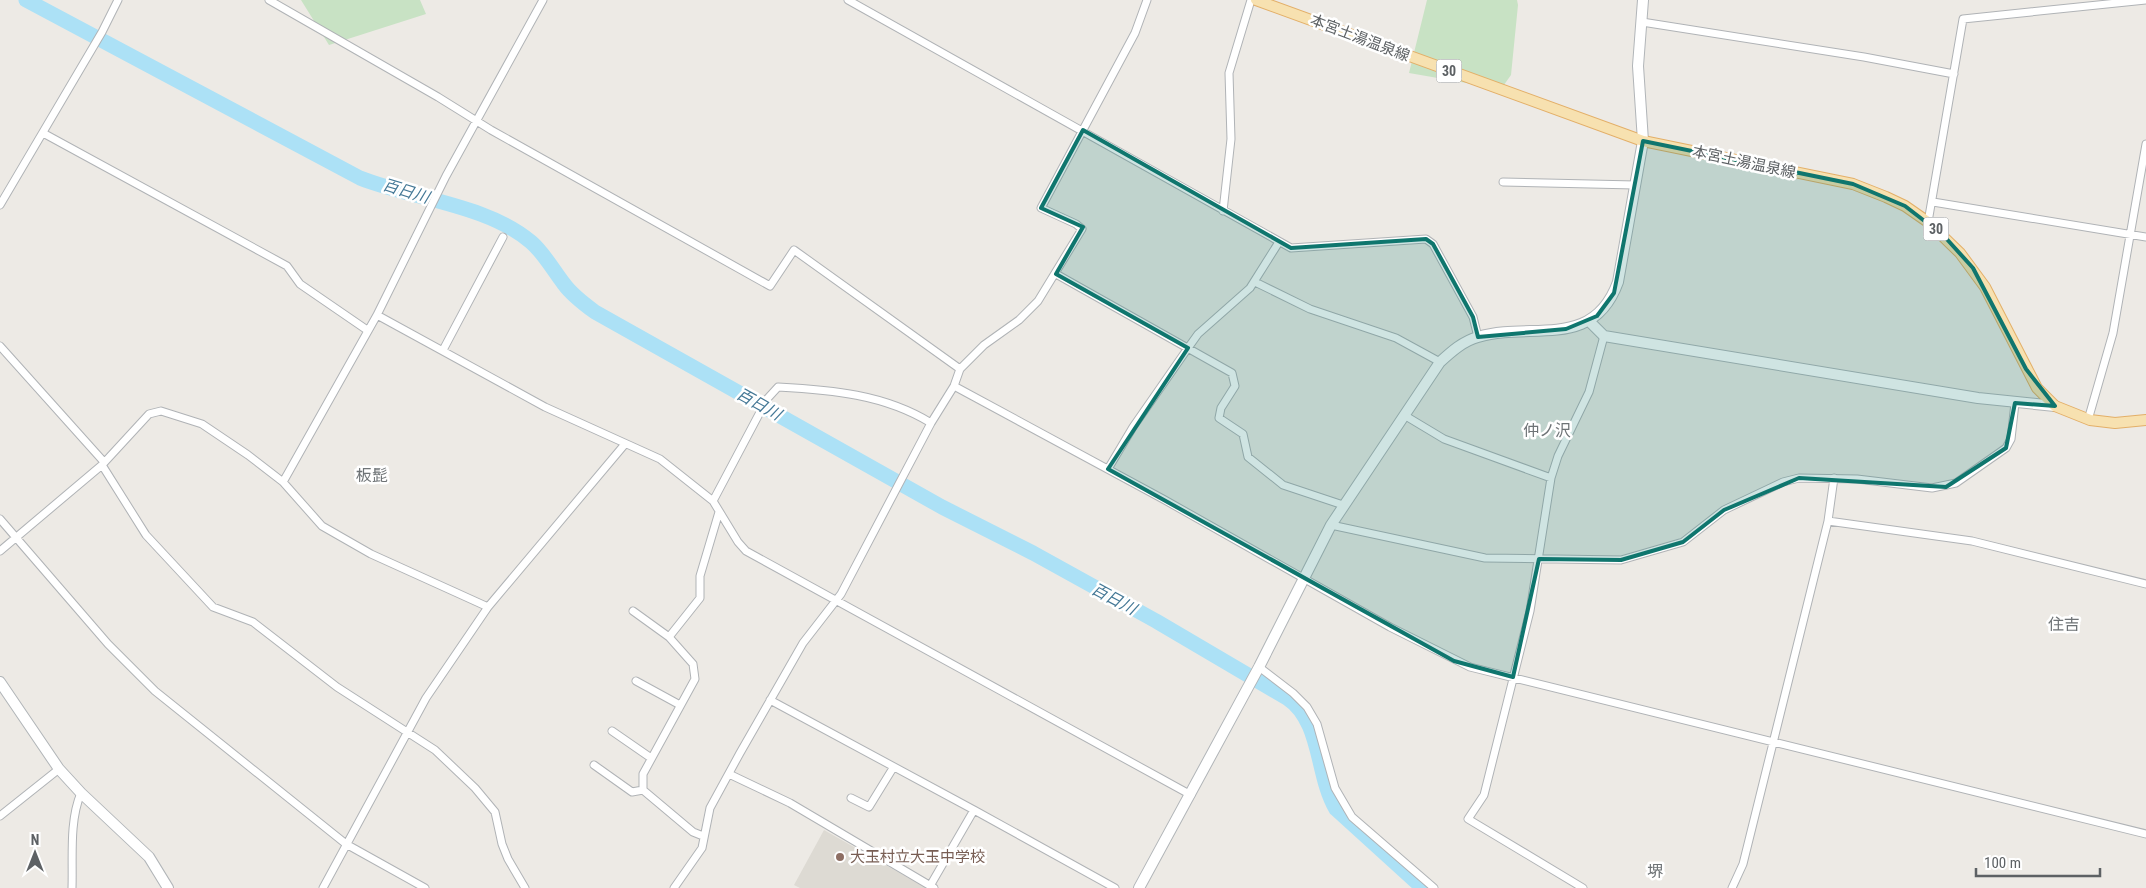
<svg xmlns="http://www.w3.org/2000/svg" width="2146" height="888" viewBox="0 0 2146 888" font-family="'Roboto Condensed','Noto Sans JP',sans-serif">
<rect width="100%" height="100%" fill="#edeae5"/>
<path fill="#dddad3" d="M 824,830 L 926,888 L 800,888 L 794,885 Z"/>
<path fill="#c8e2c4" d="M 301,0 L 420,0 L 426,14 L 329,45 Z
M 1427,0 L 1517,0 L 1518,5 L 1511,75 L 1501,89 L 1409,73 Z"/>
<g fill="none" stroke-linecap="round" stroke-linejoin="round">
<path stroke="#ace1f6" stroke-width="15" d="M 26,0 L 360,178 C 413,199 488,205 531,242 C 544,253 553,270 564,284 C 572,295 584,304 595,312 L 942,507 L 1033,553 L 1156,621 L 1287,698 C 1322,721 1316,776 1336,809 L 1423,888"/>
<g stroke="#b0b3b6" stroke-width="9">
<path id="street" d="M 269,0 L 438,97 L 491,130 L 770,286 L 794,250 L 960,369
M 848,0 L 1291,248 L 1426,239 L 1433,244 L 1473,317 L 1478,337
M 1642,22 L 1864,57 L 1954,74
M 43,133 L 287,266 L 300,284 L 367,330
M 1503,182 L 1635,185
M 1933,202 L 2146,237
M 0,205 L 102,32 L 118,0
M 1223,211 L 1231,139 L 1229,73 L 1251,0
M 1928,222 L 1963,19 L 2146,0
M 1056,274 L 1232,373 L 1235,386 L 1221,408 L 1219,418 L 1243,434 L 1248,457 L 1283,485 L 1343,505
M 1255,282 L 1310,309 L 1396,338 L 1440,362
M 377,315 L 545,407 L 660,459 L 713,501 L 738,542 L 746,551 L 1191,795
M 0,346 L 104,462
M 443,350 L 503,237
M 954,386 L 1163,499 L 1390,627 L 1470,667 L 2146,834
M 1404,415 L 1444,439 L 1551,478
M 2088,420 L 2113,333 L 2146,144
M 102,465 L 146,535 L 213,607 L 253,622 L 337,687 L 435,750 L 475,788 L 495,812 L 502,844 L 508,859 L 525,888
M 1108,469 L 1133,427 L 1188,348 L 1198,334 L 1250,288 L 1279,242
M 283,482 L 377,315 L 446,176 L 543,0
M 713,501 L 767,399 L 778,387 C 831,390 884,394 931,423
M 0,519 L 108,644 L 155,691 L 346,844 L 425,888
M 1828,521 L 1972,541 L 2146,584
M 1331,525 L 1485,558 L 1621,560 L 1683,542 L 1724,510 L 1783,482 L 1799,478 L 1857,479 L 1932,488 L 1956,483 L 2006,448 L 2011,439 L 2015,403
M 0,551 L 102,465 L 149,414 L 161,411 L 202,424 L 248,455 L 283,482 L 322,526 L 371,554 L 488,607
M 633,611 L 669,637
M 1259,667 L 1293,693 L 1307,707 L 1317,724 L 1335,788 L 1352,817 L 1434,888
M 636,681 L 680,705
M 770,700 L 974,810
M 612,731 L 651,758
M 594,765 L 632,792 L 643,790
M 729,774 L 790,803 L 934,888
M 851,798 L 869,807 L 893,768
M 0,816 L 59,769
M 703,836 L 693,832 L 643,790 L 643,774 L 695,679 L 693,664 L 669,637 L 700,598 L 700,576 L 719,512
M 930,886 L 974,810 L 1115,888
M 72,888 C 73,858 69,821 81,793
M 323,888 L 426,698 L 488,607 L 625,444
M 674,888 L 702,848 L 710,808 L 740,753 L 803,643 L 841,594 L 931,423 L 954,386 L 960,369 L 984,345 L 1019,320 L 1038,301 L 1082,229 L 1076,224 L 1041,208 L 1135,33 L 1147,0
M 1583,888 L 1468,819 L 1484,795 L 1530,611 L 1551,478 L 1558,456 L 1589,392 L 1604,336
M 1732,888 L 1743,864 L 1828,521 L 1834,478"/>
</g>
<g stroke="#b1b5b8" stroke-width="12">
<path id="secondary" d="M 1589,321 L 1604,336 L 1978,398 L 2055,406
M 0,682 L 59,769 L 81,793 L 149,857 L 168,888
M 1139,888 L 1259,667 L 1331,525 L 1440,362 C 1451,352 1463,341 1478,337 C 1532,321 1593,351 1618,282 L 1643,141 L 1638,66 L 1643,0"/>
</g>
<g stroke="#e3af68" stroke-width="12">
<path id="primary" d="M 1256,0 L 1643,141 L 1853,184 L 1886,197 L 1905,206 L 1928,222 L 1960,253 L 1985,287 L 2037,388 L 2055,406 L 2090,420 L 2115,423 L 2146,420"/>
</g>
<use href="#street" stroke="#fff" stroke-width="7"/>
<use href="#secondary" stroke="#fff" stroke-width="10"/>
<use href="#primary" stroke="#f7e1b0" stroke-width="10"/>
</g>
<path fill="#0f766e" fill-opacity="0.2" stroke="#0f766e" stroke-width="4" stroke-linejoin="round" d="M 1083,130 L 1291,248 L 1426,239 L 1433,244 L 1473,317 L 1478,337 L 1566,329 L 1597,316 L 1614,293 L 1643,141 L 1853,184 L 1905,206 L 1944,236 L 1973,268 L 2026,369 L 2055,406 L 2015,403 L 2006,448 L 1946,487 L 1799,478 L 1724,510 L 1683,542 L 1621,560 L 1539,559 L 1513,677 L 1454,661 L 1108,469 L 1188,348 L 1056,274 L 1083,227 L 1041,208 Z"/>
<circle fill="#8d6e63" stroke="#fff" stroke-width="2" cx="840" cy="857" r="5"/>
<g text-anchor="middle" dominant-baseline="central" stroke-width="5" stroke-linejoin="round" paint-order="stroke">
<g fill="#fff" stroke="#8e9092" stroke-width="1">
<rect x="1436.5" y="59.5" width="25" height="23" rx="4"/>
<rect x="1923.5" y="217.5" width="25" height="23" rx="4"/>
</g>
<g font-size="14" font-weight="bold" fill="#5d6164">
<text x="1449" y="71">30</text>
<text x="1936" y="229">30</text>
</g>
<g font-size="15" fill="#5d6164" stroke="#fff">
<text transform="translate(1360 38) rotate(21)">本宮土湯温泉線</text>
<text transform="translate(1744 162) rotate(12)">本宮土湯温泉線</text>
</g>
<g font-size="15" fill="#785e54" stroke="#fff" text-anchor="start">
<text x="850" y="857">大玉村立大玉中学校</text>
</g>
<g font-size="16" font-style="italic" fill="#447896" stroke="#fff">
<text transform="translate(406 191) rotate(17)">百日川</text>
<text transform="translate(759 404) rotate(29)">百日川</text>
<text transform="translate(1114 599) rotate(28)">百日川</text>
</g>
<g font-size="16" fill="#6e7376" stroke="#fff">
<text x="1547" y="430">仲ノ沢</text>
<text x="372" y="475">板髭</text>
<text x="2064" y="624">住吉</text>
<text x="1655" y="871">堺</text>
</g>
</g>
<g transform="translate(35 853)" stroke="#ffffff" stroke-width="4" paint-order="stroke">
<path d="M0-4L9 19L0 12L-9 19Z" fill="#5d6164"/>
<text y="-8" font-size="14" font-weight="bold" text-anchor="middle" fill="#5d6164">N</text>
</g>
<path d="M1976 868v8h124v-8" fill="none" stroke="#5d6164" stroke-width="2.5"/>
<text x="1984" y="868" font-size="15" fill="#5d6164" stroke="#ffffff" stroke-width="4" paint-order="stroke">100 m</text>
</svg>
